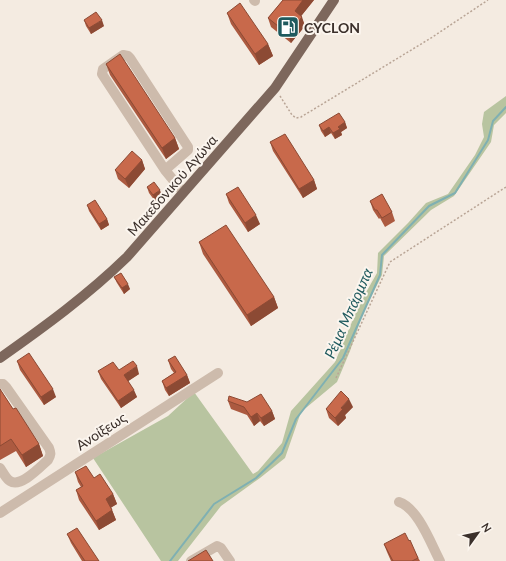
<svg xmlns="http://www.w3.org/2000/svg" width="506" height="561" viewBox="0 0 506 561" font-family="Lato,sans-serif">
<rect width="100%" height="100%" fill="#f4ebe1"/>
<path fill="#b8c4a0" d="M 506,96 L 506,113 L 494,125 L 491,142 L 454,196 L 431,210 L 384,256 L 382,275 L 363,313 L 350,351 L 337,382 L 301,412 L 285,458 L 260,478 L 221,506 L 178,561 L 161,561 L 93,458 L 168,416 L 194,392 L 253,474 L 258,471 L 282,443 L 291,411 L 335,362 L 360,303 L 377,273 L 378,253 L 408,223 L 426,203 L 448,194 L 475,155 L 484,137 L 482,124 L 484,112 Z"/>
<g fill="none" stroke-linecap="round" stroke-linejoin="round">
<path stroke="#7fb0b2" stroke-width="2" d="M 170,561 L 214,504 L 256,478 L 282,453 L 296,419 L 343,358 L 380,275 L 382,255 L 429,206 L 455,193 L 488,140 L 493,121 L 506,107"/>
<path stroke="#b9a596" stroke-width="1.5" stroke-dasharray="2 2" stroke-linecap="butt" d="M 280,96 L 292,115 L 296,118 L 301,117 L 431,38 L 488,0
M 336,378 L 390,262 L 506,187"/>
<path stroke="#cdbbac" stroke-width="10" d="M 254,0 L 255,1
M 165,170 L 188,150 L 188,147 L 130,58 L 128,56 L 123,55 L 103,69 L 102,74 L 165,170 L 183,192
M 0,384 L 3,384 L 6,387 L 49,448 C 51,453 51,455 48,460 C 40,467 21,488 10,481 C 6,479 3,472 0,468
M 399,502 C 418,508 431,544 440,561
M 0,513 L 218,373
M 191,561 L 217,546 L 221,548 L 230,561"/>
<path stroke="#7d675c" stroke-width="10" d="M 0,358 C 44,327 88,295 127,257 L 275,88 L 334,0"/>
</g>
<path fill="#ac5a40" d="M 283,0 L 314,0 L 301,16 L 305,26 L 291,43 L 271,27 L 268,18 Z
M 227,13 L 268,44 L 273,56 L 259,65 L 231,24 Z
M 84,20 L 104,26 L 91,34 L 86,26 Z
M 106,64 L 175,138 L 179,149 L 166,159 L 110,75 Z
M 345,122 L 347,128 L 341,132 L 342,135 L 335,139 L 331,133 L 325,137 L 321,131 L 319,125 Z
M 270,142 L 314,180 L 317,189 L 303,198 L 273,151 Z
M 142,160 L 145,169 L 129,188 L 118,179 L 115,170 Z
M 147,187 L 162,196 L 155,201 L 149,193 Z
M 226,194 L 260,224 L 248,232 L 229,203 Z
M 370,201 L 392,212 L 395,221 L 385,227 L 380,218 L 379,219 L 373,210 Z
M 87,205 L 107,219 L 109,225 L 101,230 L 89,211 Z
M 199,242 L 274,297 L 278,308 L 251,326 L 203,254 Z
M 114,277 L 130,289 L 124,294 L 117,283 Z
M 168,360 L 187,375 L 190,383 L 169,396 L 165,390 L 162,381 L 174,373 L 171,369 Z
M 17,361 L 56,397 L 44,405 L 20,370 Z
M 119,370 L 139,374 L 128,381 L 137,397 L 121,408 L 101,379 L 98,371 Z
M 0,389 L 13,409 L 39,444 L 43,456 L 26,467 L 16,451 L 0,460 Z
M 228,401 L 272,411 L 275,419 L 264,426 L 260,421 L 254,426 L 247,415 L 231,409 Z
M 353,407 L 345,415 L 346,418 L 338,426 L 329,418 L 326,409 Z
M 75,472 L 94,478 L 113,494 L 117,504 L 111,507 L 112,510 L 116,520 L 99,530 L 79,500 L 76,490 L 81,487 L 78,482 Z
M 67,534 L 99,561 L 82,561 L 71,543 Z
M 409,541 L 420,561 L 391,561 L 387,552 L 384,544 Z"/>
<path fill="#8c4a34" d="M 303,0 L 314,0 L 298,20 L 295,11 Z
M 302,17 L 305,26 L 291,43 L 288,34 Z
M 102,20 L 104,26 L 91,34 L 89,28 Z
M 268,44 L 273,56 L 259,65 L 255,54 Z
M 345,122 L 347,128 L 341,132 L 342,135 L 335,139 L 333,133 L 338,127 Z
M 329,127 L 331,133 L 325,137 L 323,131 Z
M 175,138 L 179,149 L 166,159 L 162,148 Z
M 142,160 L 145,169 L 129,188 L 125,179 Z
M 314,180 L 317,189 L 303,198 L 299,189 Z
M 160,190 L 162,196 L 155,201 L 153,195 Z
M 256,215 L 260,224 L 248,232 L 245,223 Z
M 107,219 L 109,225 L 101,230 L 99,224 Z
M 128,284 L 130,289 L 124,294 L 122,288 Z
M 274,297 L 278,308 L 251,326 L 247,315 Z
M 137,366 L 139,374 L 127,382 L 124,375 Z
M 187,375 L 190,383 L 169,396 L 166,388 Z
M 53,389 L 56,397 L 44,405 L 41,397 Z
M 134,390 L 137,397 L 121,408 L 118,401 Z
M 349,399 L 353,407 L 345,415 L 346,418 L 338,426 L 335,418 L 341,408 Z
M 272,411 L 275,419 L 264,426 L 261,418 Z
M 257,413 L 260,421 L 254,426 L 251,417 Z
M 39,444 L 43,456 L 26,467 L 22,455 Z
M 113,494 L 117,504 L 109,509 L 106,499 Z
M 112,510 L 116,520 L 99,530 L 96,521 Z"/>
<path fill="#c8694b" stroke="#8c4a34" d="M 283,0 L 303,0 L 295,11 L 302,17 L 288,34 L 268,18 Z
M 240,3 L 268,44 L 255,54 L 227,13 Z
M 96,12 L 102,20 L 89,28 L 84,20 Z
M 120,54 L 175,138 L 162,148 L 106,64 Z
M 339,113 L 345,122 L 338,127 L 340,129 L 333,133 L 329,127 L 323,131 L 319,125 Z
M 285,134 L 314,180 L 299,189 L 270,142 Z
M 132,151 L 142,160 L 125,179 L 115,170 Z
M 154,182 L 160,190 L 153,195 L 147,187 Z
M 238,187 L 256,215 L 245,223 L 226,194 Z
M 382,194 L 392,212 L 382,218 L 377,210 L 375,210 L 370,201 Z
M 95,200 L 107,219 L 99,224 L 87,205 Z
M 226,225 L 274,297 L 247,315 L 199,242 Z
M 121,273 L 128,284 L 122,288 L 114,277 Z
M 29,353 L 53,389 L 41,397 L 17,361 Z
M 175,356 L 187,375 L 166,388 L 162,381 L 176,372 L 168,360 Z
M 133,361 L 137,366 L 124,375 L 134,390 L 118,401 L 98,371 L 113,362 L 119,370 Z
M 0,389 L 13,409 L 16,408 L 39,444 L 22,455 L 11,439 L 0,446 Z
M 341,391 L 349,399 L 341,408 L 343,409 L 335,418 L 326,409 Z
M 261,394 L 272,411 L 261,418 L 257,413 L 251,417 L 244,407 L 228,401 L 229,396 L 247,402 Z
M 86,466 L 94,478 L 100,474 L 113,494 L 106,499 L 112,510 L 96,521 L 76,490 L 83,486 L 75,472 Z
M 77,528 L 99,561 L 85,561 L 67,534 Z
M 405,533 L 409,541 L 410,540 L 418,558 L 412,561 L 393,561 L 384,544 Z
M 206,550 L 213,561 L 188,561 Z"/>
<defs>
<g id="fuel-square" transform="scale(1.15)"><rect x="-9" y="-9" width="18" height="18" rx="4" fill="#1f5a5e" stroke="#fbf5ee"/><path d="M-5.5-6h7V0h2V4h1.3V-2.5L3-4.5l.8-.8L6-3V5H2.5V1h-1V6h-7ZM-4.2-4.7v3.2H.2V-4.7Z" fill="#fff"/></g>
</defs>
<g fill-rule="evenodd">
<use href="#fuel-square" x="288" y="27"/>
</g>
<g text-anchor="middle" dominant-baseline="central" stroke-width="4" stroke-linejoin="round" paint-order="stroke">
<g font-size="14" font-weight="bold" fill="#3b302b" stroke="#fbf5ee" text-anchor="start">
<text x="304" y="27">CYCLON</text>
</g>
<g font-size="14" fill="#3b302b" stroke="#fbf5ee">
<text transform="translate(172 185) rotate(-49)">Μακεδονικού Αγώνα</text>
<text transform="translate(101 431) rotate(-33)">Ανοίξεως</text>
</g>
<g font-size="15" font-style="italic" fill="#1f5a5e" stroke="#fbf5ee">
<text transform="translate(348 313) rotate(-66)">Ρέμα Μπάρμπα</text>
</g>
</g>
<g transform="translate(478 533) rotate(57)" stroke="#fbf5ee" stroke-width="3" paint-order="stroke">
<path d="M0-3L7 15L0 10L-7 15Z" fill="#3b302b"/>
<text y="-6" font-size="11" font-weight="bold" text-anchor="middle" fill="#3b302b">N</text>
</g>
</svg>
